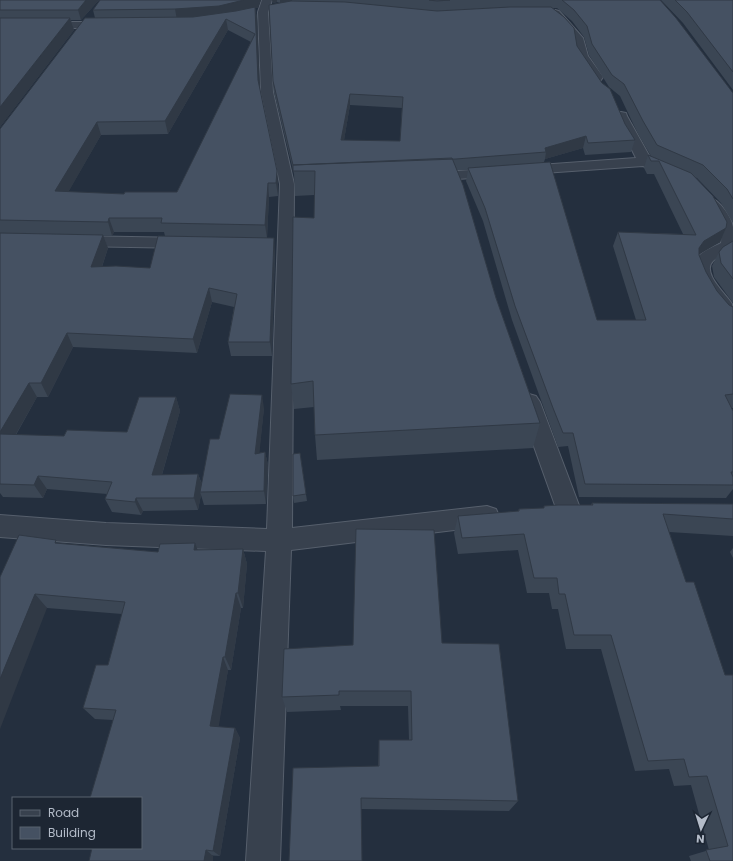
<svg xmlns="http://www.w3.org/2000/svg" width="733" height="861" viewBox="0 0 733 861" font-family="Poppins,sans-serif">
<rect width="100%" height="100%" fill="#242f3e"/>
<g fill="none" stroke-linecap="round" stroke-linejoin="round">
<g stroke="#565f6c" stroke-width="2">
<path id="street" d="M 262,0 L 272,0 L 268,12 L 273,92 L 294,184 L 292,528 L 487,506 L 496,509 L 499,516 L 496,523 L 487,526 L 291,550 L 280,861 L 246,861 L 266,551 L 106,545 L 0,537 L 0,515 L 106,523 L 267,529 L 280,184 L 261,92 L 258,12 Z
M 555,10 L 559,11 L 583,38 L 588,56 L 603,77 L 601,80 L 593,80 L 576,56 L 573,39 L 550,13 Z
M 0,22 L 111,22 L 116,25 L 111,28 L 0,28 Z
M 621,112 L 626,113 L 627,116 L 651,159 L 678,172 L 680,175 L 678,178 C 667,181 653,171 643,166 L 429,181 L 424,180 L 422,177 L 424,174 L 429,173 L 636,158 L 615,116 L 616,113 Z
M 711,198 C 720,201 732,218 733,227 C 733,235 733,242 733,250 C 727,253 718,256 713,261 C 701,273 727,295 732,304 C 733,309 733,318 733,323 C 731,323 729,323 727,321 C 717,316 690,275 694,263 C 699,252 711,248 721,243 C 723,229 711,214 703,203 L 706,200 Z
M 75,236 L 187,238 L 193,239 L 195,243 L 193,247 L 187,248 L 75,246 L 69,245 L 67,241 L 69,237 Z
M 529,394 L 536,396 L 540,402 L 580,508 L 577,515 L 568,518 L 559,515 L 556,508 L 518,402 L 522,396 Z"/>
</g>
<use href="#street" fill="#38414e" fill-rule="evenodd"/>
</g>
<path fill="#3b4654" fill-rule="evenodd" d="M 0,0 L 99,0 L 81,20 L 71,20 L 74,30 L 0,127 Z
M 272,0 L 660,0 L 733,93 L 733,223 L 721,203 L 697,178 L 694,177 L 726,228 L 720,242 L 699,254 L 699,255 L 706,272 L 717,291 L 729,305 L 733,307 L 733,408 L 731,408 L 733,411 L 733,489 L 726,498 L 579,497 L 568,446 L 558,447 L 512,320 L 483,221 L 466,181 L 468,170 L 457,170 L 496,298 L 540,423 L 533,448 L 317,460 L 315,435 L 314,407 L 294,409 L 291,384 L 314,218 L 314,195 L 295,196 L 294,174 L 274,92 L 273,81 L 280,3 L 277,2 L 273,3 ZM 553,8 L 557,8 L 572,21 L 584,37 L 589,55 L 609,87 L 620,96 L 638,134 L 651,156 L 648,155 L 644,168 L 647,174 L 654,174 L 683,234 L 618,232 L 613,246 L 636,320 L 597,320 L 544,162 L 545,159 L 583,148 L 585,155 L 631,152 L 635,140 ZM 350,105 L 402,108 L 400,141 L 344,140 Z
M 661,0 L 733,0 L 733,90 L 683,23 Z
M 255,8 L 257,18 L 259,86 L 278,184 L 278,196 L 269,197 L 267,238 L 275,251 L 272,356 L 231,356 L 228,342 L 234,307 L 212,302 L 197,353 L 73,347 L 48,397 L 37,397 L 16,435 L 64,436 L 127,432 L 176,397 L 180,411 L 162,475 L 198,474 L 202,484 L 219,439 L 264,408 L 259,453 L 265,452 L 268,465 L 266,504 L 204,505 L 201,495 L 198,510 L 143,511 L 141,515 L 112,512 L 105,499 L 107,494 L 47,489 L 43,498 L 3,497 L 0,493 L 0,129 L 95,18 L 93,10 L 258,8 ZM 228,30 L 251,42 L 177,192 L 124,194 L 68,192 L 101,135 L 168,134 ZM 114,232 L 164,232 L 165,236 L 150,268 L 102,267 L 108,248 L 103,235 L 112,236 Z
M 733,241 L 733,303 L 714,277 L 712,266 L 719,252 Z
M 300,453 L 307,501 L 294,503 L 293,496 Z
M 592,503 L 733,504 L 733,536 L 669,532 L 733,861 L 691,861 L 689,856 L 709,850 L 691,785 L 674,786 L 669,769 L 635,771 L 601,649 L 566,649 L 558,609 L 552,609 L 549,593 L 527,593 L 518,550 L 458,554 L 454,533 L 458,516 L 518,511 L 519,509 L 544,508 L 544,506 L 591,505 Z
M 58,543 L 158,552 L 195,543 L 197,550 L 243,549 L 247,564 L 243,608 L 241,608 L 231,670 L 228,670 L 218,727 L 235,728 L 240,738 L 220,856 L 92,848 L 113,720 L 95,719 L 83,708 L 108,665 L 122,614 L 47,608 L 0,577 Z
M 733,548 L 733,558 L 730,552 Z
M 442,643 L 518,801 L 509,811 L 361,809 L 289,861 L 378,766 L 379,740 L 409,740 L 408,706 L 340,706 L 341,710 L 287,712 L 282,697 Z"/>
<path fill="#303945" d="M 86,0 L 99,0 L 81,20 L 78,10 Z
M 244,0 L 261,0 L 258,8 L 255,8 L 257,18 L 260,92 L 258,80 L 255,8 L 177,20 L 175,9 Z
M 272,0 L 277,0 L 277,2 L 273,3 Z
M 280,0 L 292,0 L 292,2 L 280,3 Z
M 70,18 L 74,30 L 0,127 L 0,107 Z
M 226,19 L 228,30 L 168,134 L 165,121 Z
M 350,94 L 350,105 L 342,152 L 341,140 Z
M 97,122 L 101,135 L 61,205 L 55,191 Z
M 586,136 L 583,148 L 545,159 L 546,152 L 545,148 Z
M 277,171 L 278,184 L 278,196 L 276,183 Z
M 268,183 L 269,197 L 267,238 L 265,225 Z
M 109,218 L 114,232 L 112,236 L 108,222 Z
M 726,228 L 720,242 L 698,255 L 699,248 L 704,241 Z
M 103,235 L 108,248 L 97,281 L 91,267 Z
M 274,238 L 275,251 L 272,356 L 270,342 Z
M 209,288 L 212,302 L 197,353 L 193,339 Z
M 67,333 L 73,347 L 48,397 L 41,383 Z
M 29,383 L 37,397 L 8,448 L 0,436 L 0,432 Z
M 262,395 L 264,408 L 258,467 L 255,454 Z
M 176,397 L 180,411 L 158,488 L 152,475 Z
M 265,452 L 268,465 L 266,504 L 264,491 Z
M 198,474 L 203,488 L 200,492 L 201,495 L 198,510 L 194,498 Z
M 38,476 L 47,489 L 43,498 L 34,485 Z
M 136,498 L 143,511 L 141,515 L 135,502 Z
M 195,543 L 201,559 L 194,550 Z
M 243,549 L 247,564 L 243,608 L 238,593 Z
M 236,593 L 241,608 L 231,670 L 225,657 Z
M 35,594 L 47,608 L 0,729 L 0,679 Z
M 223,657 L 228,670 L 217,737 L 210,726 Z
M 235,728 L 240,738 L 220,856 L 213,851 Z
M 206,850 L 213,856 L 213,861 L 204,861 Z"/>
<path fill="#455162" stroke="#303945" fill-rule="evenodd" d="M 0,0 L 86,0 L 78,10 L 0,10 Z
M 100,0 L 244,0 L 219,6 L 175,9 L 93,10 Z
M 429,0 L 450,0 L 437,1 Z
M 562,0 L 660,0 L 676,18 L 733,93 L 733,199 L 727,189 L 703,165 L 657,145 L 643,121 L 624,84 L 612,75 L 592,44 L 587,26 L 574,10 Z
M 675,0 L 733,0 L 733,72 L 687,12 Z
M 291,1 L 345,2 L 437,11 L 510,7 L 551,7 L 564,17 L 574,28 L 577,46 L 602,83 L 610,89 L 625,124 L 635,140 L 588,143 L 586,136 L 545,148 L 546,152 L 456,159 L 293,165 L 273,81 L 269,5 ZM 350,94 L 403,97 L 400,141 L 341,140 Z
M 255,7 L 258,80 L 277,171 L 276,183 L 268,183 L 265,225 L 161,223 L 162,218 L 109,218 L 108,222 L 0,220 L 0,129 L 85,18 L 193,17 L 236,11 ZM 226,19 L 255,34 L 177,192 L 125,192 L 124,194 L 55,191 L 97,122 L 165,121 Z
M 0,18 L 70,18 L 0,107 Z
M 648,155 L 691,173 L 713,196 L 727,222 L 726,228 L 704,241 L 699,248 L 699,255 L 706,272 L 717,291 L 729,305 L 733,307 L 733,394 L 725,395 L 733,411 L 733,472 L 731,472 L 733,477 L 733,485 L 585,484 L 573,433 L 563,433 L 553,408 L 515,306 L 485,208 L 468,168 L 550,162 L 597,320 L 646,320 L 618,232 L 696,235 L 659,161 L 651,161 Z
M 452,158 L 463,185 L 496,298 L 540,423 L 315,435 L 313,381 L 291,384 L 293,217 L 314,218 L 315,171 L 293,171 L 293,165 Z
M 0,233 L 103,235 L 91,267 L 116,266 L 150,268 L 158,236 L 274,238 L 270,342 L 228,342 L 237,294 L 209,288 L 193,339 L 67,333 L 41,383 L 29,383 L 0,432 Z
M 733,241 L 733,279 L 721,263 L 719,252 L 723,247 Z
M 230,394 L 262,395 L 255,454 L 265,452 L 264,491 L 200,492 L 210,439 L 219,439 Z
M 139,397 L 176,397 L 152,475 L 198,474 L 194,498 L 136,498 L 135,502 L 105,499 L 112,482 L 38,476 L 34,485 L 0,484 L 0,434 L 64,436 L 67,430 L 127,432 Z
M 300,453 L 306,494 L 293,496 L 293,454 Z
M 592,503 L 733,504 L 733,519 L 663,514 L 686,582 L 694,582 L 725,675 L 733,675 L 733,861 L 710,861 L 706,850 L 728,846 L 707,776 L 689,777 L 684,759 L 648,761 L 611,635 L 574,635 L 565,594 L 559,594 L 557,578 L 534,578 L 524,534 L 462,538 L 458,516 L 519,511 L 519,509 L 544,508 L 544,506 L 558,505 L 593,505 Z
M 356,529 L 434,530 L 442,643 L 499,644 L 518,801 L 361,798 L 362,861 L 289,861 L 293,768 L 379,766 L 379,740 L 412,740 L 411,691 L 339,691 L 339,695 L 282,697 L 284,649 L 353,645 Z
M 19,535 L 56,540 L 55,543 L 158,552 L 160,544 L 195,543 L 194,550 L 243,549 L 238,593 L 236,593 L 225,657 L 223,657 L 210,726 L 235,728 L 213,851 L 206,850 L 204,861 L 89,861 L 92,848 L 141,848 L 141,798 L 90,798 L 116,710 L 83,708 L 96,665 L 108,665 L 125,602 L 35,594 L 0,679 L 0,577 Z"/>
<rect x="12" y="797" width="130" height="52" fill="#1d2633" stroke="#59626f"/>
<rect x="20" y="810" width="20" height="6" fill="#38414e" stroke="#59626f"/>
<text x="48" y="817" font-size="12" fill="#b4bcc9">Road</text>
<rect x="20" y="827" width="20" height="12" fill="#455162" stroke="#59626f"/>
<text x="48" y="837" font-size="12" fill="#b4bcc9">Building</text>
<g transform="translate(701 829) rotate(184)" stroke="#1d2633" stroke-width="3" paint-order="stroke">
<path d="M0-3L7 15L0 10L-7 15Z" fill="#b4bcc9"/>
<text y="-6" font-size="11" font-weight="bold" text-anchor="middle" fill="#b4bcc9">N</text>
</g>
</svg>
